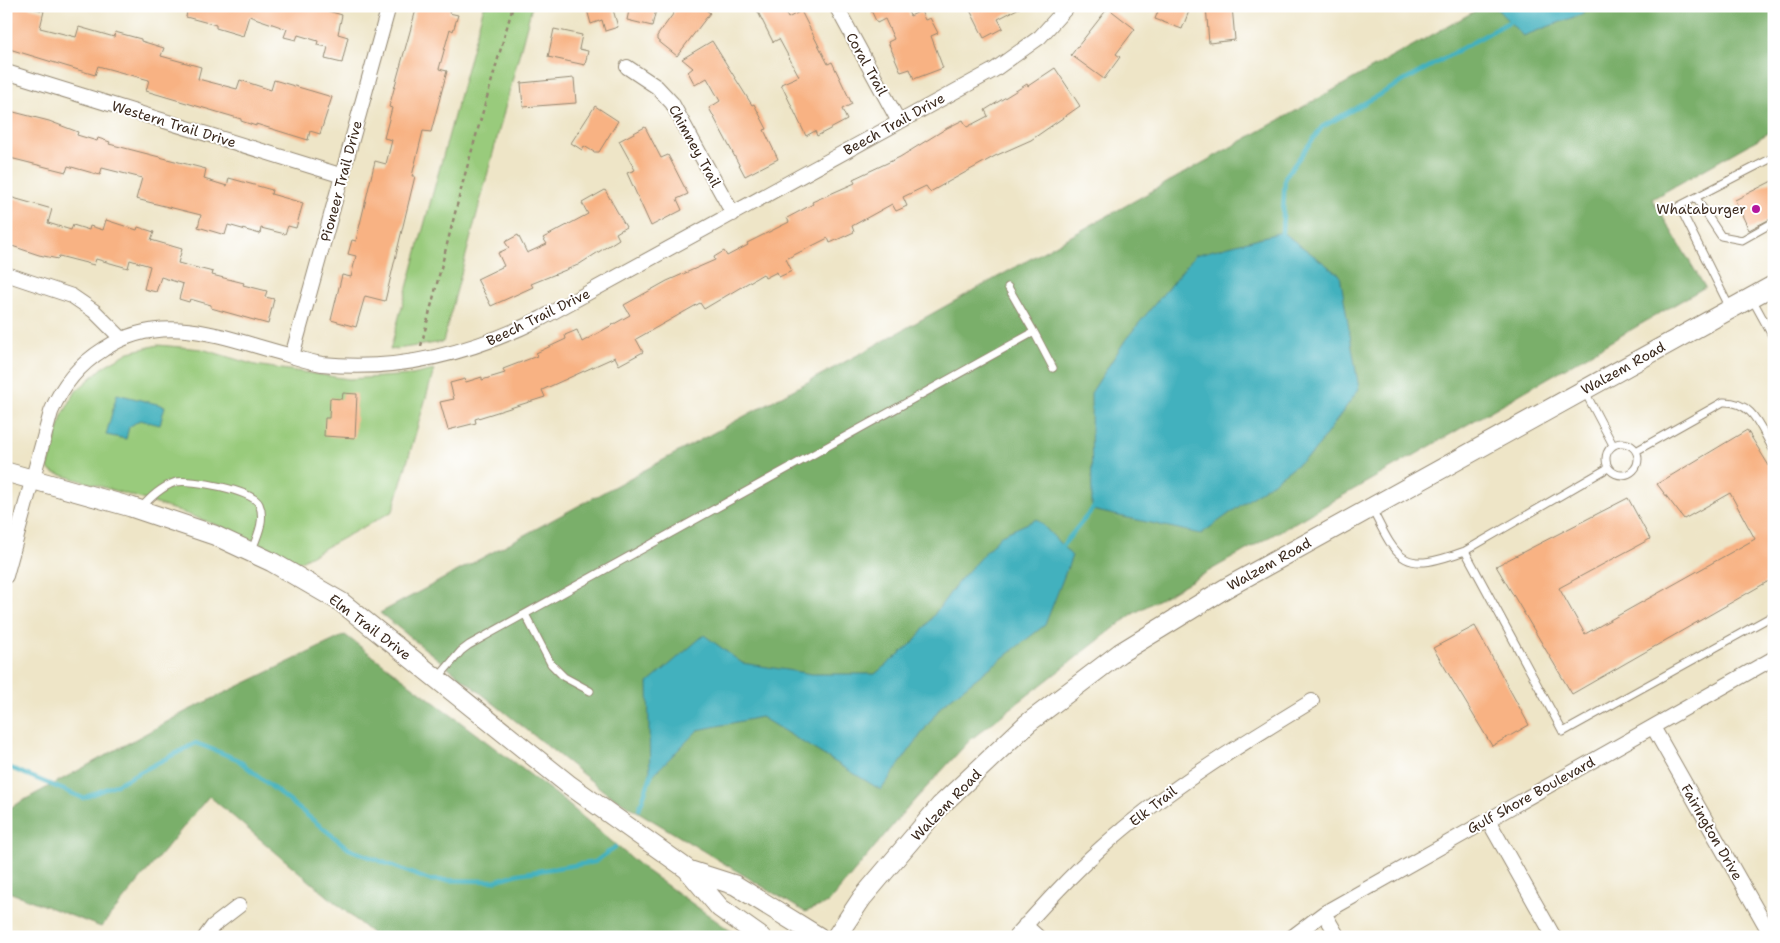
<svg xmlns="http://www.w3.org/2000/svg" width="1780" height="943" viewBox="0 0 1780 943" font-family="'Shantell Sans',sans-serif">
<rect width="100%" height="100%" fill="#fff"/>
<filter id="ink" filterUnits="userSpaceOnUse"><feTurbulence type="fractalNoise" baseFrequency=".02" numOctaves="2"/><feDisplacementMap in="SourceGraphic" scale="10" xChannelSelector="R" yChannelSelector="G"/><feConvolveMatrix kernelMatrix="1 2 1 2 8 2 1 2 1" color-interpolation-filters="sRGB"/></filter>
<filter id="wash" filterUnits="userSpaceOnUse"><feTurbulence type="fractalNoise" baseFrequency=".0096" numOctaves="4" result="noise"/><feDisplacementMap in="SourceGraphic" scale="20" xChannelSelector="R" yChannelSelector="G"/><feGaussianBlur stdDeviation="1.12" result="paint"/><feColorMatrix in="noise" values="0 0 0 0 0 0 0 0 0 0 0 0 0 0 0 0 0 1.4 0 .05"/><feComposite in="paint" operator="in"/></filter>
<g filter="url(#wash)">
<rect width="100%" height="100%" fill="#eee5c7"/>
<path fill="#99cb7b" stroke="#6a7a4c" d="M 484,6 L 532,6 L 443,342 L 390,350 Z
M 158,345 L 202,349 L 255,365 L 349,379 L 412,375 L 434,370 L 393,511 L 299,562 C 220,521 135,496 51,472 L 48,468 L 62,416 L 76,391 L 106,365 L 129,352 Z"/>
<path fill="#7aaf6b" stroke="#5a6c44" d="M 1484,6 L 1774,6 L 1774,130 L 1652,199 L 1705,287 L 1413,456 L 1131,615 L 970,740 L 903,813 L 828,903 L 805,912 L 605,792 L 380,613 L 865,351 Z
M 345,635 L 557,795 L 644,869 L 739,937 L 376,937 L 209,796 L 101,927 L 6,891 L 6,810 L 185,712 Z"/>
<path fill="#43b1be" stroke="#3f6e6e" d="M 1494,6 L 1588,6 L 1582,14 L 1523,36 Z
M 1282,232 L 1340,275 L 1359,389 L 1313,453 L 1201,534 L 1092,510 L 1091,393 L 1126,339 L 1195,255 Z
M 117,394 L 165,406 L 160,425 L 140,420 L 129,427 L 126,439 L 106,435 Z
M 1037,519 L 1072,556 L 1045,625 L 942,705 L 881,790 L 761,717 L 698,730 L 650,778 L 648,683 L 704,635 L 742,663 L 812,674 L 875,674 L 914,642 L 958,582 L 1001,535 Z"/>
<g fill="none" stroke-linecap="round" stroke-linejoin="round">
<path stroke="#43b1be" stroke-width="4.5" d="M 1280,236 L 1282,232 L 1285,177 L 1322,127 L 1514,19
M 1059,550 L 1095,506
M 6,766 L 83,798 L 115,785 L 196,743 L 237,759 L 349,849 L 429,880 L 494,881 L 518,874 L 595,862 L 615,847
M 639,809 L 652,773"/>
</g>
<g id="blocks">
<path fill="#f8b283" d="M 6,6 L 24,6 L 44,11 L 40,28 L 76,37 L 79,27 L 114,37 L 115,32 L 141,39 L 141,41 L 164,48 L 161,56 L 201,67 L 198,79 L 237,89 L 240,80 L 271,90 L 274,80 L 332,97 L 320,134 L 310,131 L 308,140 L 256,124 L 256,126 L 241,121 L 241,119 L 146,91 L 149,80 L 98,66 L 95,75 L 6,48 Z
M 188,6 L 311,6 L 342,15 L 338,34 L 348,37 L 342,63 L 325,59 L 328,47 L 317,45 L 318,41 L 298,35 L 296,40 L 284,37 L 287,29 L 249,16 L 243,36 L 216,28 L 216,25 L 186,17 Z
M 417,6 L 451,6 L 449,13 L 458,15 L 453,31 L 450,29 L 439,69 L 447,71 L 431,132 L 423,131 L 412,176 L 415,176 L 385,301 L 365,296 L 356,327 L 331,320 L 342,275 L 351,277 L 356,256 L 348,254 L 352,240 L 356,241 L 375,161 L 386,164 L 392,140 L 384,138 L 392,108 L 389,107 Z
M 586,6 L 612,6 L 618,27 L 605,31 L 602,20 L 591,24 Z
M 630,6 L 657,6 L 652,26 L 627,20 Z
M 679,6 L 701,6 L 710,13 L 677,56 L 657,40 L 657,36 Z
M 755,6 L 782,6 L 788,18 L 801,11 L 828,64 L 832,62 L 852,104 L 842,109 L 847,120 L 817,136 L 815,131 L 806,136 L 781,84 L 799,76 L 779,39 L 773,42 Z
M 869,6 L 906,6 L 910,16 L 921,11 L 925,20 L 930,18 L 938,33 L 931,36 L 943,68 L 914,79 L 910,69 L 901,72 L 888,42 L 894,39 L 885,19 L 877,23 Z
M 968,6 L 1023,6 L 998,19 L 1003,28 L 984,38 Z
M 1160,6 L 1191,6 L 1182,29 L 1155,19 Z
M 1206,6 L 1232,6 L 1235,40 L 1209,43 Z
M 1108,8 L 1135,29 L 1116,54 L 1120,57 L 1104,79 L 1071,55 Z
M 554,29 L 582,35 L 579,49 L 588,51 L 585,65 L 548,57 Z
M 712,41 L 752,105 L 754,104 L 767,129 L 764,130 L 778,159 L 745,176 L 709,108 L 720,101 L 707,78 L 695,85 L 688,72 L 693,68 L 682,59 Z
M 1055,68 L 1080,106 L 1031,140 L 995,156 L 930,192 L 926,186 L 903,197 L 907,206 L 896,211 L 892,204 L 852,226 L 854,232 L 830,243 L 828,238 L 786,259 L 792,271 L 779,277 L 777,272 L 765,278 L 763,274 L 704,309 L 700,303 L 636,339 L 643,352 L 619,365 L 615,357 L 542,390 L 545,397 L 475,419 L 476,423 L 448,430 L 440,402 L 454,399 L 450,383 L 465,379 L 466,382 L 482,377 L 482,380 L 505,373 L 503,369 L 537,356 L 536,353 L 566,339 L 565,335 L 577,330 L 582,342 L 630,315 L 624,305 L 667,281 L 715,260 L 714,257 L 724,251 L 727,256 L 748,245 L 747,243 L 789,222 L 787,218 L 813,204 L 812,202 L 855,183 L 853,179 L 900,157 L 947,128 L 963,120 L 967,127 L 988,116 L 985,110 L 1027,84 L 1028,86 Z
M 574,78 L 576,103 L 523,107 L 521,83 Z
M 595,106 L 618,121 L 599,152 L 594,152 L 584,146 L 582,150 L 571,143 Z
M 6,110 L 49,121 L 78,132 L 77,135 L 97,141 L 98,138 L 110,142 L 109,144 L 206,169 L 204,179 L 227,186 L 229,178 L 272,190 L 271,194 L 303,203 L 296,228 L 288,226 L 285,234 L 261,228 L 260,234 L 228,225 L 225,235 L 198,227 L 201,215 L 136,199 L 142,178 L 102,168 L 100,175 L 68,166 L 66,172 L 6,157 Z
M 645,127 L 661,158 L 668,155 L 688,194 L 677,199 L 682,210 L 651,226 L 627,173 L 635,170 L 619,141 Z
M 1774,180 L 1774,217 L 1749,230 L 1735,200 Z
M 605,190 L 626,227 L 616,233 L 619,239 L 578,265 L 531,284 L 533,287 L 491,306 L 477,279 L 504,266 L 498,253 L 509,248 L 505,242 L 518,235 L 527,253 L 547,244 L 543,238 L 588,214 L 582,203 Z
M 6,196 L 52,209 L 48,223 L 71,230 L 73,225 L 89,230 L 90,226 L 103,230 L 106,220 L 137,230 L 138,227 L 154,232 L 151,240 L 182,249 L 178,263 L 213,272 L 212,275 L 244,283 L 243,285 L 267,291 L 265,297 L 274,299 L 268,324 L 211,308 L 211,305 L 190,299 L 189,302 L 179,299 L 183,284 L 161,277 L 156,292 L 144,289 L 150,266 L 130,260 L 128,268 L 96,259 L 94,265 L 59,256 L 58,259 L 39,255 L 6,244 Z
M 343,393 L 357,394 L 355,438 L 324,436 L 325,418 L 329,418 L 330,398 L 342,399 Z
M 1747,430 L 1774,474 L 1774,578 L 1572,694 L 1496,566 L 1628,498 L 1650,539 L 1559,588 L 1585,634 L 1755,539 L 1730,493 L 1684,519 L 1657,484 Z
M 1475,626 L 1529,725 L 1492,746 L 1433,648 Z"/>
</g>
</g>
<g filter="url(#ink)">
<use href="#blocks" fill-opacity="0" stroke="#948872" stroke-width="1"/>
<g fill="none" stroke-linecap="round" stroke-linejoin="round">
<g stroke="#948872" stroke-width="9">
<path id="lane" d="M 1696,198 L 1721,236 L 1742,240 L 1774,222
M 1751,297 L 1774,339
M 1730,308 L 1679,206 L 1774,157
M 1034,332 L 1053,368
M 1584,390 L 1613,445
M1606 459a16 16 0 1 1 32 0a16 16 0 1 1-32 0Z
M 1636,451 L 1723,402 C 1754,401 1760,428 1774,451
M 1608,468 L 1465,551 L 1563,732 L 1774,615
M 140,509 C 150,498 161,487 176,482 C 191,479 252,490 259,504 C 266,519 257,537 251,552
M 1372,509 C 1399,564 1404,573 1465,551
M 525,614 L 551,664 L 564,677 L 590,691
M 437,679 L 461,651 L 469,645 L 1034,332 L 1008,287"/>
</g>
<g stroke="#948872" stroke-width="16">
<path id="street" d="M 836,6 L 899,122
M 627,67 L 657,87 L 672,103 L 733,214
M 6,72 L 343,176
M 6,274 L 72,296 L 94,311 L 121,338
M 292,356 L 389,6
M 6,576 L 51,412 C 62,385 80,364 104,349 C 163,310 224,338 285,354 C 297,358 310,362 322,364 C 398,372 474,352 542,318 L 994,70 L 1040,37 L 1068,6
M 1653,727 L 1772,937
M 1488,820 L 1554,937
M 1324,913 L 1338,937
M 1025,925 L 1038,937
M 205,937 L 213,926 L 239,906
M 1015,937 C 1042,907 1069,877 1100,849 C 1164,791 1238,746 1312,701
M 1292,937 L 1324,913 L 1774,658"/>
</g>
<g stroke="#948872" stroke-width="21">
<path id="secondary" d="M 6,472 L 131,507 L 214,535 L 272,562 L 341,602 L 568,784 L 687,869 L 720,908 L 761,937
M 688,870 L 735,885 L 819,937
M 836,937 L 862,898 L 940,806 L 1028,723 L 1120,653 L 1226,588 L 1774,285"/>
</g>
<path stroke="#948872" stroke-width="2.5" stroke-dasharray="4 4" stroke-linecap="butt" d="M 421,346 L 464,178 L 513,6"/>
<use href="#lane" stroke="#fff" stroke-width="7"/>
<use href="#street" stroke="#fff" stroke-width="14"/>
<use href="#secondary" stroke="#fff" stroke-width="19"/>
</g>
</g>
<circle fill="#b5179e" stroke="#fff" stroke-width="2" cx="1756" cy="209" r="5"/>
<g text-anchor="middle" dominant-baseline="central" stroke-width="4" stroke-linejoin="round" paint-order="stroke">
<g font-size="14" fill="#3b2a1e" stroke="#fff">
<text transform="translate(867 64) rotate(61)">Coral Trail</text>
<text transform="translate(174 124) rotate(17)">Western Trail Drive</text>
<text transform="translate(894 124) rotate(-29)">Beech Trail Drive</text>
<text transform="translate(695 146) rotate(61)">Chimney Trail</text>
<text transform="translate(341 181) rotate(-75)">Pioneer Trail Drive</text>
<text transform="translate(538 317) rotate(-26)">Beech Trail Drive</text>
<text transform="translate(1623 368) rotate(-29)">Walzem Road</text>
<text transform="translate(1269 564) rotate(-29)">Walzem Road</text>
<text transform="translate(370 627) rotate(37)">Elm Trail Drive</text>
<text transform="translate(1531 795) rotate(-29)">Gulf Shore Boulevard</text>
<text transform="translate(946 805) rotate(-46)">Walzem Road</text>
<text transform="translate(1153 806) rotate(-38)">Elk Trail</text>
<text transform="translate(1712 832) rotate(60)">Fairington Drive</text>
</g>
<g font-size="14" fill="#3b2a1e" stroke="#fff" text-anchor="end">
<text x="1746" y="209">Whataburger</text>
</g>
</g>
<rect width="1780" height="943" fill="none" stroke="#fff" stroke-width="25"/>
</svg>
